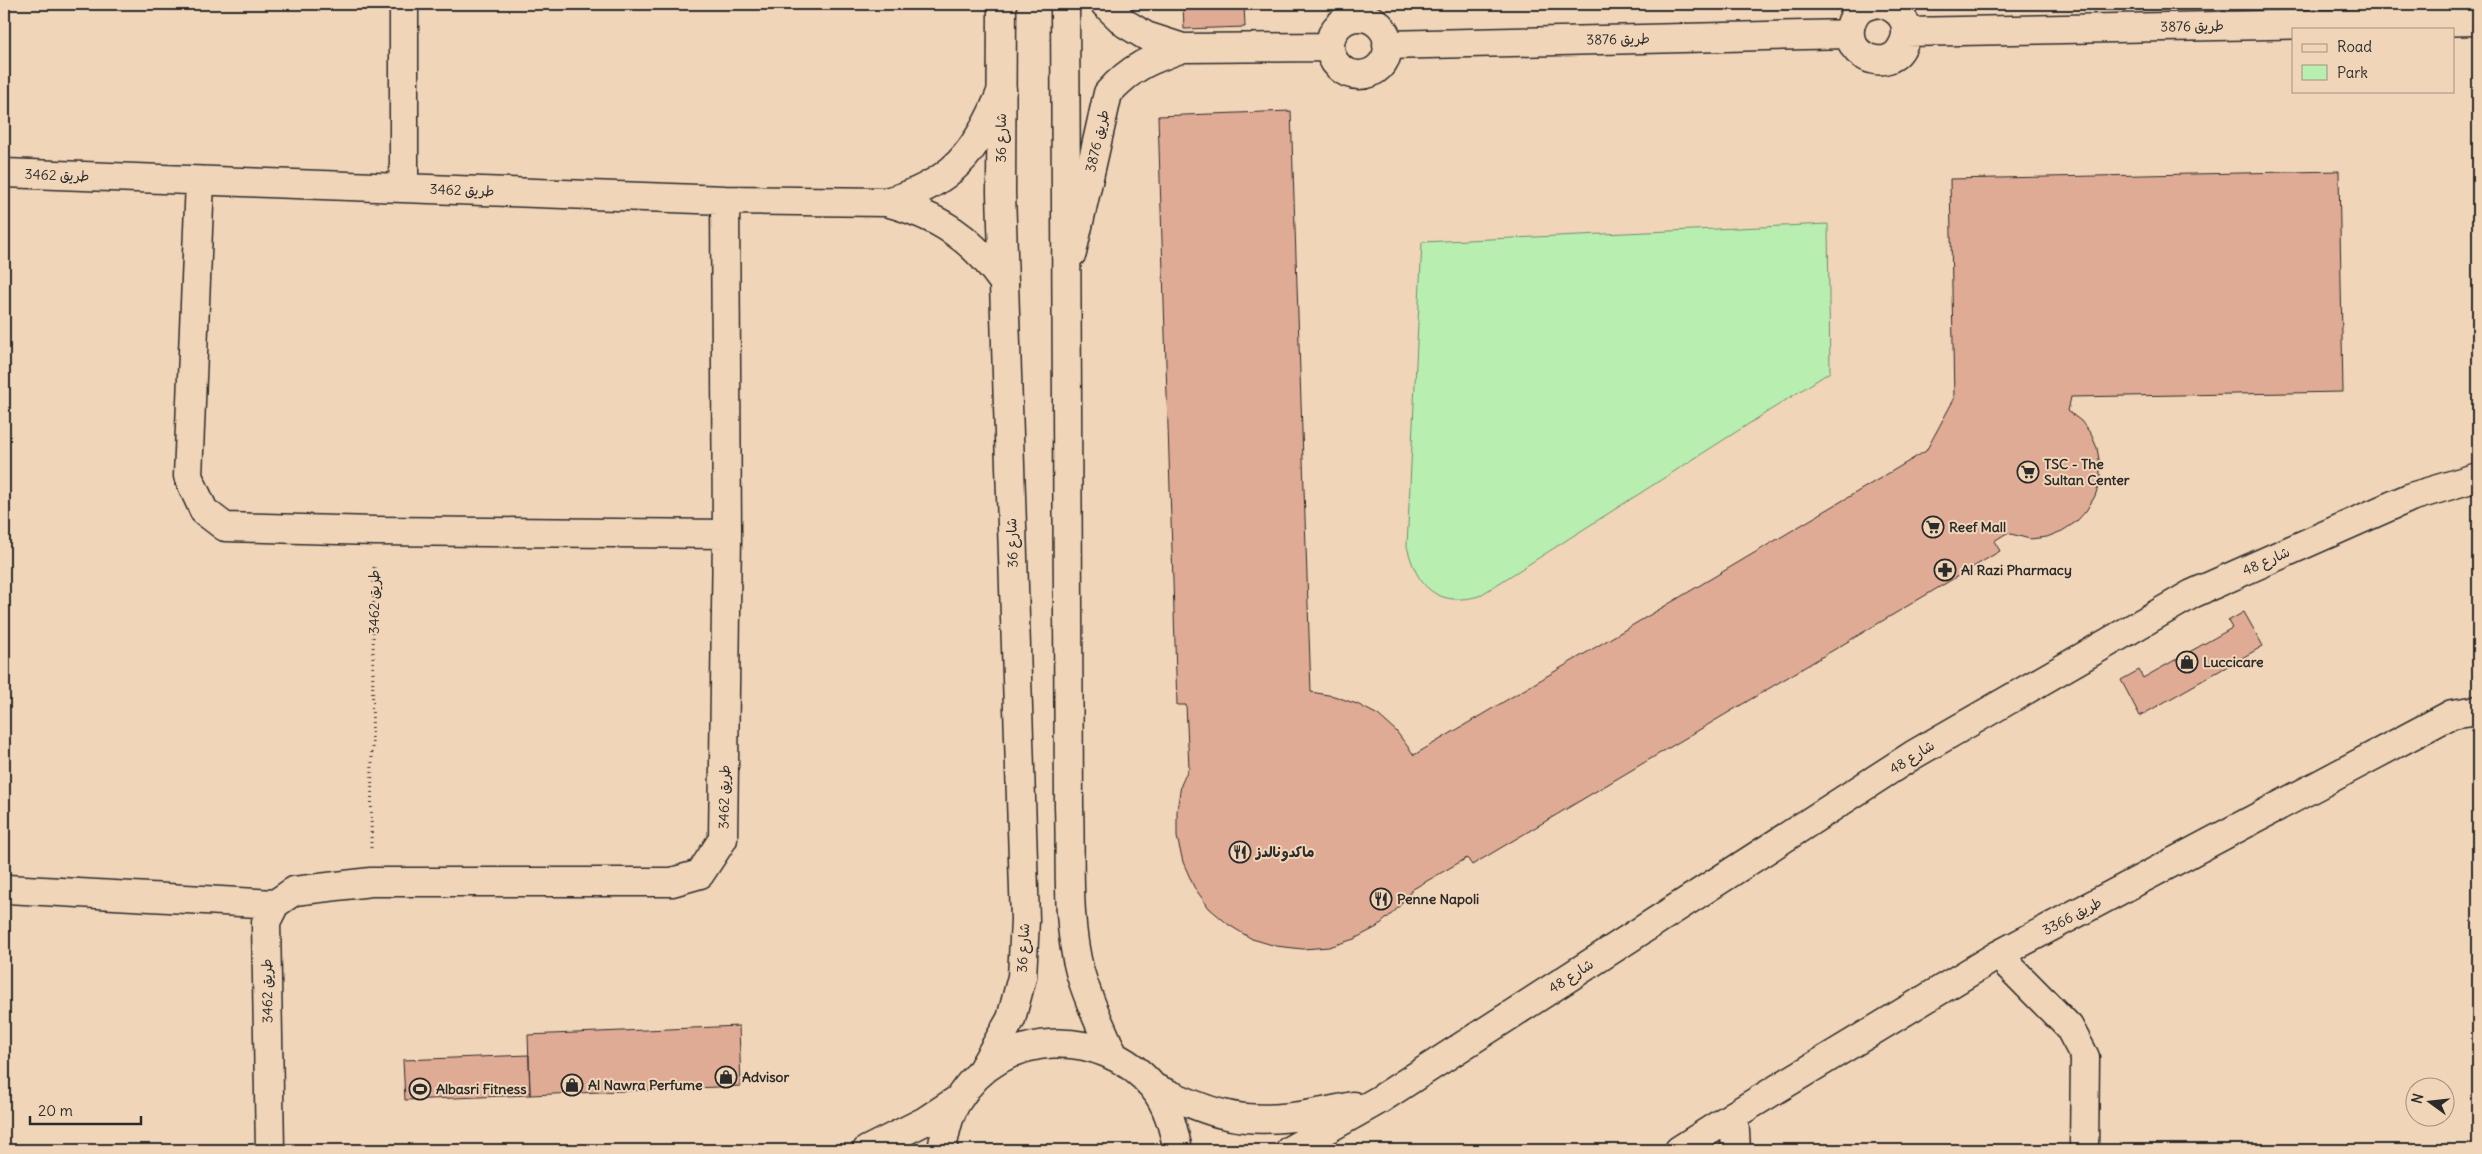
<svg xmlns="http://www.w3.org/2000/svg" width="2482" height="1154" viewBox="0 0 2482 1154" font-family="Delius,'Playpen Sans Arabic',sans-serif">
<rect width="100%" height="100%" fill="#f1d5b8"/>
<filter id="ink" filterUnits="userSpaceOnUse"><feTurbulence type="fractalNoise" baseFrequency=".02" numOctaves="2"/><feDisplacementMap in="SourceGraphic" scale="10" xChannelSelector="R" yChannelSelector="G"/><feConvolveMatrix kernelMatrix="1 2 1 2 8 2 1 2 1" color-interpolation-filters="sRGB"/></filter>
<g filter="url(#ink)">
<path fill="#b8eeb0" stroke="#728c6e" d="M 1828,224 L 1830,372 L 1479,596 C 1436,608 1416,585 1407,546 L 1422,242 Z"/>
<path fill="#e0ab95" stroke="#2b2b2b" d="M 1183,4 L 1244,4 L 1245,27 L 1184,29 Z
M 1291,111 L 1311,692 L 1334,696 L 1357,704 L 1378,715 L 1396,731 L 1414,755 L 1926,451 L 1954,399 L 1950,179 L 2339,171 L 2343,392 L 2071,397 L 2068,411 L 2081,421 L 2091,434 L 2097,448 L 2100,465 L 2100,481 L 2095,496 L 2086,511 L 2076,522 L 2062,531 L 2047,537 L 2030,539 L 2007,533 L 1994,541 L 2000,551 L 1472,865 L 1467,858 L 1413,889 L 1396,910 L 1377,927 L 1354,939 L 1329,947 L 1303,949 L 1276,946 L 1252,939 L 1229,925 L 1209,908 L 1194,887 L 1183,862 L 1177,837 L 1177,810 L 1181,785 L 1189,767 L 1186,705 L 1177,705 L 1158,116 Z
M 2244,612 L 2263,646 L 2140,716 L 2121,680 L 2139,670 L 2143,678 L 2232,628 L 2228,621 Z
M 739,1026 L 741,1086 L 530,1095 L 528,1035 Z
M 529,1055 L 530,1095 L 405,1100 L 403,1060 Z"/>
<g fill="none" stroke-linecap="round" stroke-linejoin="round">
<g stroke="#2b2b2b" stroke-width="31">
<path id="minor" d="M 1105,4 L 1126,24 L 1146,36 L 1183,48 L 1330,47
M 1874,4 C 1865,5 1857,10 1853,19 C 1836,54 1891,79 1904,42 C 1911,24 1900,8 1882,4
M1330 46a29 29 0 1 1 58 0a29 29 0 1 1-58 0Z
M 1906,32 L 2478,21
M 1387,45 L 1849,34
M 4,173 L 725,200 L 886,202 C 939,216 972,238 1004,283
M 200,181 L 188,476 L 204,511 L 225,527 L 374,531 L 727,534
M 404,188 L 404,4
M 886,202 C 951,185 978,151 1002,90
M 1072,253 L 1108,93 C 1132,66 1150,60 1183,48
M 7,889 L 275,904
M 1998,955 L 2069,1027 L 2085,1057 L 2084,1150
M 1734,1115 L 1736,1150
M 270,1150 L 266,922 L 275,904 L 294,891 L 371,882 L 672,882 L 700,874 L 723,839 L 727,534 L 725,200
M 1679,1150 L 1734,1115 L 1998,955 L 2452,714 L 2478,710"/>
</g>
<g stroke="#2b2b2b" stroke-width="31">
<path id="tertiary" d="M 1065,4 L 1069,806 C 1071,859 1066,921 1080,972 C 1088,1000 1101,1027 1113,1054
M 980,1073 L 1011,1019 L 1022,977 L 1025,920 L 1001,193 L 1002,4
M 1154,1088 C 1177,1097 1200,1109 1223,1114 C 1264,1125 1312,1115 1353,1106
M 867,1150 L 925,1121 L 957,1100
M 942,1150 C 945,1133 948,1115 958,1100 C 1001,1029 1101,1025 1153,1087 C 1168,1105 1173,1128 1178,1150
M 1290,1150 L 1379,1100 L 1913,755 L 2192,594 L 2411,497 L 2478,477"/>
</g>
<path stroke="#2b2b2b" stroke-width="3" stroke-dasharray="1 4" stroke-linecap="butt" d="M 371,848 L 374,564"/>
<use href="#minor" stroke="#f1d5b8" stroke-width="28"/>
<use href="#tertiary" stroke="#f1d5b8" stroke-width="28"/>
</g>
</g>
<defs>
<g id="supermarket-ring" transform="scale(1.125)"><circle r="9.5" fill="#f1d5b8" stroke="#2b2b2b" stroke-width="1.5"/><path d="M-6-5.5h2.5l.6 2H6L4.5 2H-2.5L-4.4-4H-6ZM-1.5 3.2a1.3 1.3 0 1 0 .1 0ZM3 3.2a1.3 1.3 0 1 0 .1 0Z" fill="#2b2b2b"/></g>
<g id="pharmacy-ring" transform="scale(1.125)"><circle r="9.5" fill="#f1d5b8" stroke="#2b2b2b" stroke-width="1.5"/><path d="M-2-6h4v4h4v4h-4v4h-4v-4h-4v-4h4Z" fill="#2b2b2b"/></g>
<g id="shop-ring" transform="scale(1.125)"><circle r="9.5" fill="#f1d5b8" stroke="#2b2b2b" stroke-width="1.5"/><path d="M-5-2.5h2.3a2.7 3.5 0 0 1 5.4 0H5L5.5 6h-11ZM-1.5-2.5h3a1.5 2.3 0 0 0-3 0Z" fill="#2b2b2b"/></g>
<g id="restaurant-ring" transform="scale(1.125)"><circle r="9.5" fill="#f1d5b8" stroke="#2b2b2b" stroke-width="1.5"/><path d="M-5-6h1v4h1v-4h1v4h1v-4h1v5L-1.5 .5V6h-2V.5L-5-1ZM5-6V6H3V1.5H1.5Q1.5-4 5-6Z" fill="#2b2b2b"/></g>
<g id="stadium-ring" transform="scale(1.125)"><circle r="9.5" fill="#f1d5b8" stroke="#2b2b2b" stroke-width="1.5"/><path d="M0-5a6.5 5 0 1 0 0 10a6.5 5 0 1 0 0-10ZM-3.5-1.8h7v3.6h-7Z" fill="#2b2b2b"/></g>
</defs>
<g fill-rule="evenodd">
<use href="#supermarket-ring" x="2028" y="472"/>
<use href="#supermarket-ring" x="1933" y="527"/>
<use href="#pharmacy-ring" x="1945" y="570"/>
<use href="#shop-ring" x="2187" y="662"/>
<use href="#restaurant-ring" x="1240" y="852"/>
<use href="#restaurant-ring" x="1381" y="899"/>
<use href="#shop-ring" x="726" y="1077"/>
<use href="#shop-ring" x="572" y="1085"/>
<use href="#stadium-ring" x="420" y="1089"/>
</g>
<g text-anchor="middle" dominant-baseline="central" stroke-width="4" stroke-linejoin="round" paint-order="stroke">
<g font-size="14" fill="#2b2b2b" stroke="#f1d5b8">
<text transform="translate(2192 26) rotate(-1)">طريق 3876</text>
<text transform="translate(1618 39) rotate(-1)">طريق 3876</text>
<text transform="translate(1001 138) rotate(-90)">شارع 36</text>
<text transform="translate(1097 141) rotate(-77)">طريق 3876</text>
<text transform="translate(57 175) rotate(2)">طريق 3462</text>
<text transform="translate(462 190) rotate(2)">طريق 3462</text>
<text transform="translate(1012 543) rotate(-92)">شارع 36</text>
<text transform="translate(2266 561) rotate(-24)">شارع 48</text>
<text transform="translate(374 602) rotate(-90)">طريق 3462</text>
<text transform="translate(1912 757) rotate(-32)">شارع 48</text>
<text transform="translate(724 797) rotate(-89)">طريق 3462</text>
<text transform="translate(2072 916) rotate(-28)">طريق 3366</text>
<text transform="translate(1023 948) rotate(-87)">شارع 36</text>
<text transform="translate(1571 976) rotate(-33)">شارع 48</text>
<text transform="translate(267 991) rotate(-91)">طريق 3462</text>
</g>
<g font-size="14" font-weight="bold" fill="#2b2b2b" stroke="#f1d5b8" text-anchor="start">
<text x="2044" y="464">TSC - The<tspan x="2044" dy="16">Sultan Center</tspan></text>
<text x="1949" y="527">Reef Mall</text>
<text x="1961" y="570">Al Razi Pharmacy</text>
<text x="2203" y="662">Luccicare</text>
<text x="1256" y="852">ماكدونالدز</text>
<text x="1397" y="899">Penne Napoli</text>
<text x="742" y="1077">Advisor</text>
<text x="588" y="1085">Al Nawra Perfume</text>
<text x="436" y="1089">Albasri Fitness</text>
</g>
</g>
<rect width="2482" height="1154" fill="none" stroke="#f1d5b8" stroke-width="20"/>
<rect x="10" y="10" width="2462" height="1134" fill="none" stroke="#2b2b2b" stroke-width="2" filter="url(#ink)"/>
<rect x="2292" y="28" width="162" height="65" fill="#f1d5b8" stroke="#a29180"/>
<rect x="2302" y="44" width="25" height="8" fill="#f1d5b8" stroke="#a29180"/>
<text x="2337" y="52" font-size="15" fill="#2b2b2b">Road</text>
<rect x="2302" y="65" width="25" height="15" fill="#b8eeb0" stroke="#a29180"/>
<text x="2337" y="78" font-size="15" fill="#2b2b2b">Park</text>
<g transform="translate(2430 1102) rotate(285)"><circle r="24" fill="#f1d5b8" stroke="#a29180"/>
<path d="M0-4L9 19L0 12L-9 19Z" fill="#2b2b2b"/>
<text y="-8" font-size="14" font-weight="bold" text-anchor="middle" fill="#2b2b2b">N</text>
</g>
<path d="M30 1116v8h111v-8" fill="none" stroke="#2b2b2b" stroke-width="2.5"/>
<text x="38" y="1116" font-size="15" fill="#2b2b2b" stroke="#f1d5b8" stroke-width="4" paint-order="stroke">20 m</text>
</svg>
